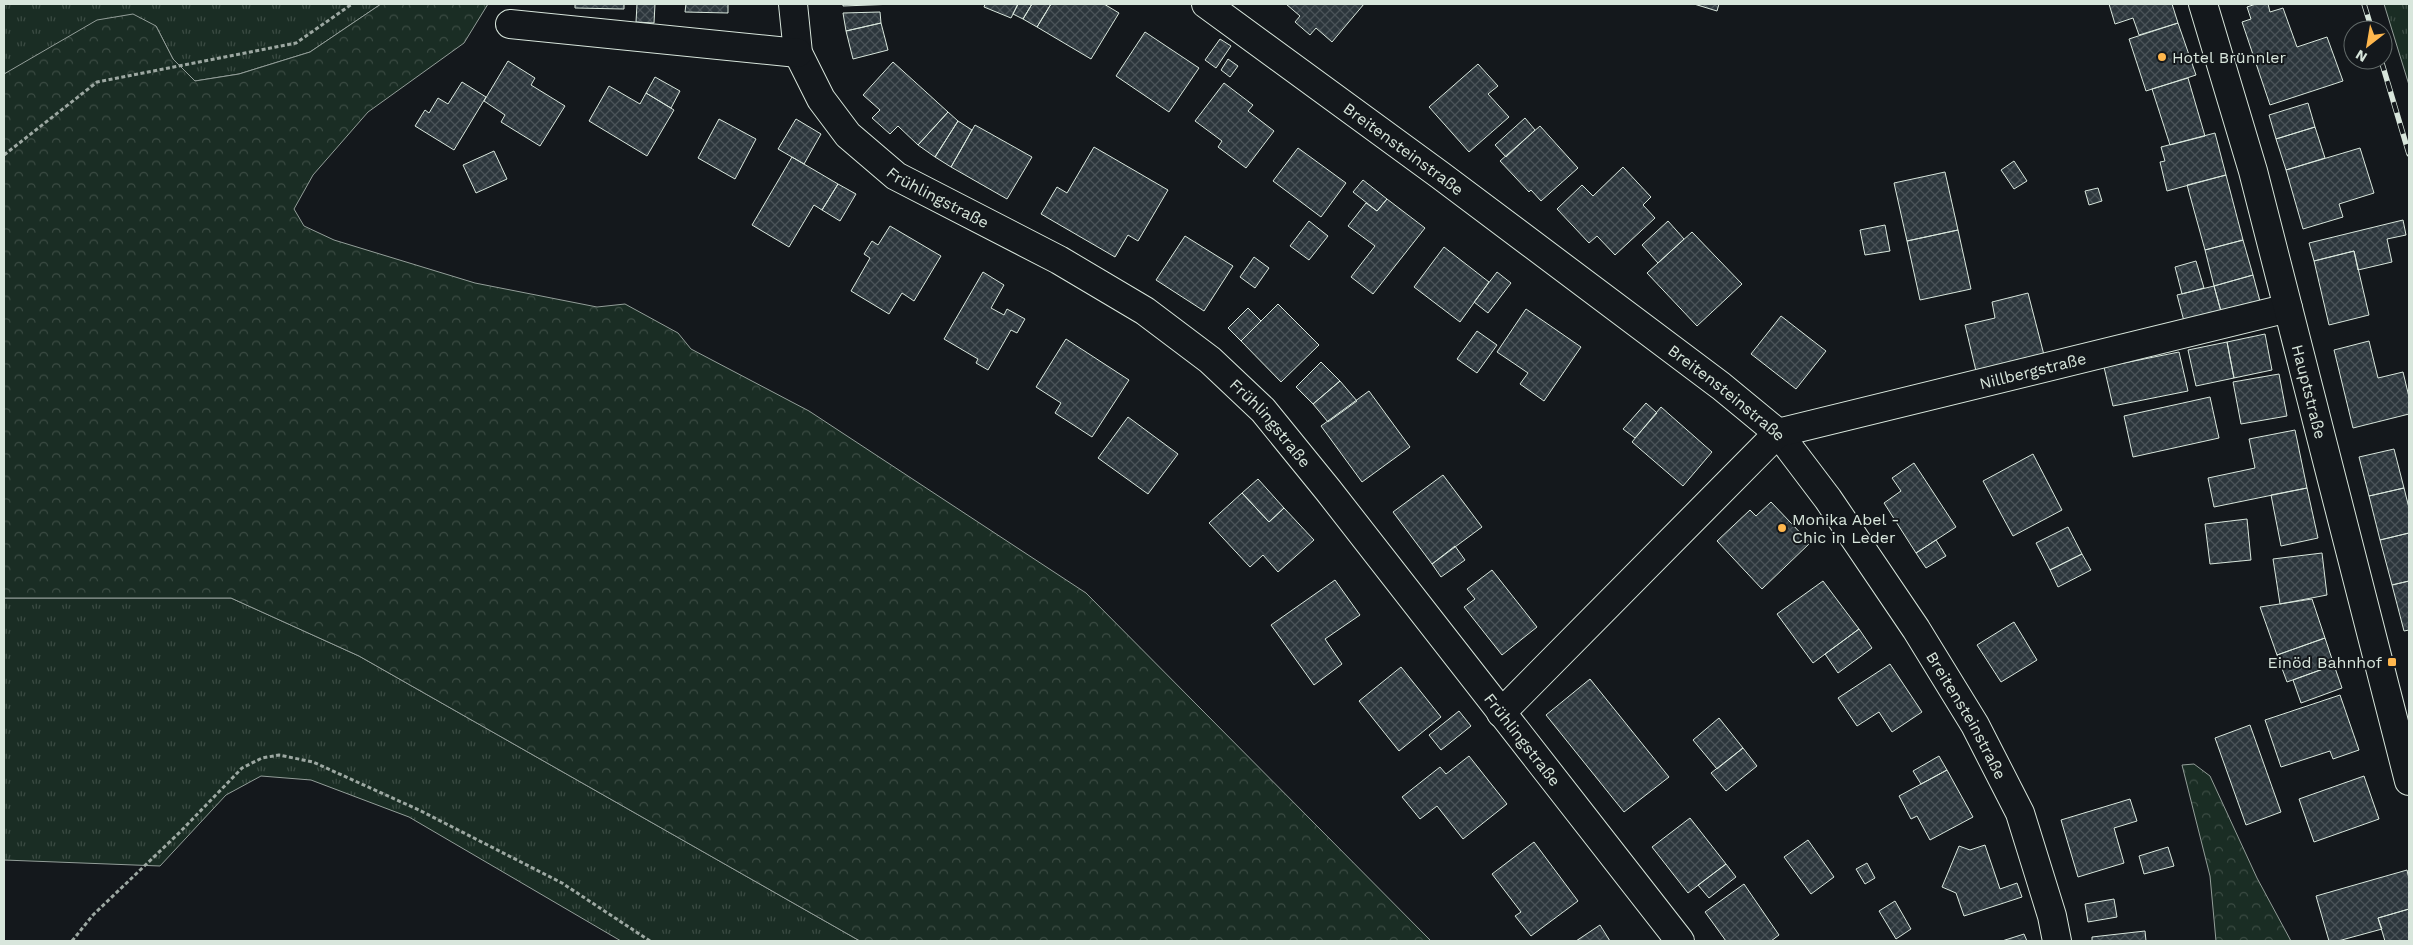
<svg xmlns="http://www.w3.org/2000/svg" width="2413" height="945" viewBox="0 0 2413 945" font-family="'Work Sans',sans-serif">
<defs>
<pattern id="grass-tufts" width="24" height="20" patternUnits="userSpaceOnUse" patternTransform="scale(1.25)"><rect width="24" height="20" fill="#1a2d24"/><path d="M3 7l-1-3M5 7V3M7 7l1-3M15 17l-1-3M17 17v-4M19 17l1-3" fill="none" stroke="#3b4b43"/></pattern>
<pattern id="forest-crowns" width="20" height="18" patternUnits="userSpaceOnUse" patternTransform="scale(1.25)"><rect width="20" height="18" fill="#1a2d24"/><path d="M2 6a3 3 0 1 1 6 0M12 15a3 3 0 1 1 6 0" fill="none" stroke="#3b4b43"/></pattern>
<pattern id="building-cross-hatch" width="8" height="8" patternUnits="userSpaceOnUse" patternTransform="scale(1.25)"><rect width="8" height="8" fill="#2c363c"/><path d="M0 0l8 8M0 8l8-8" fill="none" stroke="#4a5358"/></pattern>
</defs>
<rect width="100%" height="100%" fill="#14181c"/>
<path fill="url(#grass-tufts)" stroke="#939e99" d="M 4,4 L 381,4 L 310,52 L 239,74 L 195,81 L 173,59 L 156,26 L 4,74 Z
M 2384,4 L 2409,4 L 2409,85 Z
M 4,598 L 231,598 L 359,656 L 860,941 L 621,941 L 409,817 L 311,780 L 261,776 L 226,795 L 160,866 L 4,860 Z"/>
<path fill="url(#forest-crowns)" stroke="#939e99" d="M 381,4 L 488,4 L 464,43 L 368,112 L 313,175 L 294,209 L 304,226 L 334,240 L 475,283 L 597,307 L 625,304 L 678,333 L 691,349 L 809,411 L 1086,593 L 1431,941 L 860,941 L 359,656 L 231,598 L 4,598 L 4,74 L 97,20 L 133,14 L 156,26 L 173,59 L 195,81 L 239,74 L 310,52 Z
M 2194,764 L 2210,776 L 2257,878 L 2291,941 L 2216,941 L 2210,876 L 2182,765 Z"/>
<path fill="url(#building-cross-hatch)" stroke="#d8e6dc" d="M 575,4 L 624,4 L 624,9 L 575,8 Z
M 637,4 L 655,4 L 654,23 L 636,22 Z
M 686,4 L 728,4 L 728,13 L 685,12 Z
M 843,4 L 896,4 L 843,6 Z
M 985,4 L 1018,4 L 1011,18 L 984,7 Z
M 1018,4 L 1032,4 L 1023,19 L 1013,14 Z
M 1032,4 L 1051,4 L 1037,27 L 1023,19 Z
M 1051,4 L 1104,4 L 1119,13 L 1091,59 L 1037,27 Z
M 1286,4 L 1364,4 L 1332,42 L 1316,28 L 1310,35 L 1295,22 L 1300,16 Z
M 1694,4 L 1719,4 L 1717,11 Z
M 2109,4 L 2172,4 L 2178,23 L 2139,35 L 2133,18 L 2115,24 Z
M 2256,4 L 2268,4 L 2270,12 L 2283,8 L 2297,47 L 2327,37 L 2343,81 L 2270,105 L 2242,22 L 2251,19 L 2247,7 Z
M 880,12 L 881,23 L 846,31 L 843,13 Z
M 881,23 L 888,50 L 853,59 L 846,31 Z
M 2178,23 L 2196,75 L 2146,91 L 2129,39 Z
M 1145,32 L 1199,68 L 1169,112 L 1116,76 Z
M 1220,39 L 1231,46 L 1216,68 L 1205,60 Z
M 1228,59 L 1238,66 L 1230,77 L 1221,70 Z
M 508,61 L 535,78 L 531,85 L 565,106 L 540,146 L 501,122 L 505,115 L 484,101 Z
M 893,62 L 948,112 L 918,145 L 898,126 L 890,134 L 872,118 L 880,110 L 863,95 Z
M 1478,64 L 1498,86 L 1488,94 L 1509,117 L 1469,152 L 1429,107 Z
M 655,77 L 680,91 L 671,108 L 646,93 Z
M 2188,78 L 2205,136 L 2170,145 L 2152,89 Z
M 462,82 L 486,97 L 454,150 L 415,126 L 425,110 L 429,113 L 438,98 L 448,104 Z
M 1224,83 L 1253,105 L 1248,111 L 1274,131 L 1246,168 L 1218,147 L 1222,141 L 1195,121 Z
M 609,86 L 640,104 L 646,93 L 674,110 L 647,156 L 589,121 Z
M 2308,103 L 2315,127 L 2276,139 L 2269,115 Z
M 948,112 L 958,121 L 935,157 L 918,145 Z
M 1525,118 L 1535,130 L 1506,157 L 1495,145 Z
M 719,119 L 756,139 L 735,179 L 698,158 Z
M 796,119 L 821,134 L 804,164 L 778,149 Z
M 958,121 L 972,130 L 951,167 L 935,157 Z
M 975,125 L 1032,157 L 1007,199 L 951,167 Z
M 1540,126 L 1578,168 L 1541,201 L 1531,190 L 1529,192 L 1500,161 Z
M 2315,127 L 2325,158 L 2286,170 L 2276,139 Z
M 2215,133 L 2226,175 L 2167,191 L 2160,162 L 2165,161 L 2161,147 Z
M 1094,147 L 1168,190 L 1138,241 L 1128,235 L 1115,257 L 1041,214 L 1057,187 L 1067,193 Z
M 1298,148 L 1346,183 L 1321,217 L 1273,181 Z
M 2360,148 L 2374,193 L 2339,204 L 2343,217 L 2303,229 L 2286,170 Z
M 494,151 L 507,179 L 476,193 L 463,165 Z
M 792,157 L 838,184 L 822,210 L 814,205 L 789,247 L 752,225 Z
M 2014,161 L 2027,181 L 2014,189 L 2001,170 Z
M 1623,167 L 1651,197 L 1643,205 L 1655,218 L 1615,255 L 1597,236 L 1589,243 L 1557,209 L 1582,185 L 1593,196 Z
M 1945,172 L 1958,230 L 1907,241 L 1894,183 Z
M 2226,175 L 2243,240 L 2205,250 L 2187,185 Z
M 1363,180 L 1387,199 L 1377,211 L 1353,192 Z
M 838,184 L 856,194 L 840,221 L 822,210 Z
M 2098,188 L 2102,201 L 2089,205 L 2085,191 Z
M 1387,199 L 1425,228 L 1373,294 L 1351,277 L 1375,246 L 1348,226 L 1366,203 L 1377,211 Z
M 2403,220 L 2406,235 L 2387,239 L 2392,262 L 2358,270 L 2354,251 L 2314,261 L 2309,243 Z
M 1309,221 L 1328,236 L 1309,260 L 1290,246 Z
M 1668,221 L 1684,239 L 1658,263 L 1642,245 Z
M 1885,225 L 1890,251 L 1865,255 L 1860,230 Z
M 890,226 L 941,256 L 914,301 L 902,293 L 889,314 L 851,291 L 870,258 L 864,254 L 872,241 L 878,245 Z
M 1958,230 L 1971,289 L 1920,300 L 1907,241 Z
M 1692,232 L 1742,284 L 1697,326 L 1647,273 Z
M 1185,236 L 1233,266 L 1204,311 L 1156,280 Z
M 2243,240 L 2253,275 L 2214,286 L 2205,250 Z
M 1444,247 L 1489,282 L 1460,322 L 1414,287 Z
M 2354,251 L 2369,315 L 2329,325 L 2314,261 Z
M 1254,257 L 1269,268 L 1255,288 L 1240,277 Z
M 2196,261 L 2204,288 L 2182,294 L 2175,267 Z
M 983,272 L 1004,285 L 991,308 L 1004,315 L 1007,309 L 1025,319 L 1017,333 L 1011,330 L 988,370 L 976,363 L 978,359 L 944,339 Z
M 1497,272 L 1511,283 L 1488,313 L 1474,302 Z
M 2253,275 L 2261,305 L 2222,315 L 2214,286 Z
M 2214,286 L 2222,315 L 2185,325 L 2177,295 Z
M 2028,293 L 2044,355 L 1976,371 L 1965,325 L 1995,318 L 1992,302 Z
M 1278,304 L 1319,345 L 1281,382 L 1241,341 Z
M 1248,308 L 1261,321 L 1241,341 L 1228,328 Z
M 1526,309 L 1581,347 L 1544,401 L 1520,384 L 1528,373 L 1497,352 Z
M 1781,316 L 1826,351 L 1796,389 L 1751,354 Z
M 1477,331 L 1497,345 L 1477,373 L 1457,359 Z
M 2265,334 L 2272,370 L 2234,378 L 2227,342 Z
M 1066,339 L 1129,380 L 1092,437 L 1055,413 L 1061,403 L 1036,387 Z
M 2369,341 L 2378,378 L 2403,372 L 2409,397 L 2409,414 L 2353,428 L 2334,350 Z
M 2227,342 L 2234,378 L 2196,386 L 2188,350 Z
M 2179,352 L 2188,391 L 2113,406 L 2104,367 Z
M 1321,362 L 1340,381 L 1313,404 L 1296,387 Z
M 2279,374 L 2287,416 L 2241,424 L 2233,382 Z
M 1340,381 L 1357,401 L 1328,422 L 1313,404 Z
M 1369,391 L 1410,447 L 1362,482 L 1321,426 Z
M 2210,397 L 2219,438 L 2133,457 L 2124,416 Z
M 1646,403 L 1657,413 L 1635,438 L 1623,429 Z
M 1661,407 L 1712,452 L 1683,486 L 1632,442 Z
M 1128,417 L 1178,454 L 1148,494 L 1098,458 Z
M 2295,430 L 2307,488 L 2214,507 L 2208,478 L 2255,468 L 2249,439 Z
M 2394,449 L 2404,488 L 2369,496 L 2359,457 Z
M 2033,454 L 2062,510 L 2013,536 L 1983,481 Z
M 1914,463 L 1956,527 L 1916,553 L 1884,503 L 1901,491 L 1892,478 Z
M 1443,475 L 1482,527 L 1432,564 L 1393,512 Z
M 1258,479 L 1284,508 L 1269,522 L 1242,493 Z
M 2307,488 L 2318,538 L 2281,546 L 2271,495 Z
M 2404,488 L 2409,508 L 2409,533 L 2380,540 L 2369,496 Z
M 1242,493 L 1269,522 L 1284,508 L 1314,540 L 1278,572 L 1263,555 L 1250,567 L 1209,523 Z
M 1771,502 L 1810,543 L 1762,589 L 1717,541 L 1750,510 L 1756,516 Z
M 2247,519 L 2251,560 L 2210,564 L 2205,524 Z
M 2068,527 L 2082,554 L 2050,570 L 2036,543 Z
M 2409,533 L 2409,581 L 2392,585 L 2380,540 Z
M 1936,540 L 1946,556 L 1926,568 L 1916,553 Z
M 1455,546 L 1465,560 L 1441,577 L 1432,564 Z
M 2322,553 L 2327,595 L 2280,604 L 2273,559 Z
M 2082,554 L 2091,570 L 2058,587 L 2050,570 Z
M 1492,570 L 1537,627 L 1502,655 L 1464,607 L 1475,599 L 1467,589 Z
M 1335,580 L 1360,615 L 1325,639 L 1342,664 L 1314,685 L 1271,625 Z
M 1823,581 L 1859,629 L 1813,663 L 1777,614 Z
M 2409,581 L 2409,630 L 2404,631 L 2392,585 Z
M 2312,599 L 2325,638 L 2277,655 L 2260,607 Z
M 2014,622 L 2037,660 L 2001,682 L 1977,645 Z
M 1859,629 L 1872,648 L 1838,673 L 1825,654 Z
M 2325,638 L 2334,665 L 2287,682 L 2277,655 Z
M 1890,664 L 1922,712 L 1892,732 L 1879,712 L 1857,726 L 1838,698 Z
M 2334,665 L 2342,688 L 2301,703 L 2293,680 Z
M 1401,667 L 1441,717 L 1399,751 L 1359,701 Z
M 1590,679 L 1669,777 L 1624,812 L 1546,715 Z
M 2340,695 L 2359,750 L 2333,759 L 2330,751 L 2281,767 L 2265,720 Z
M 1459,711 L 1471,726 L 1441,750 L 1429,735 Z
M 1719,718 L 1743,748 L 1717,769 L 1693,740 Z
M 2250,725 L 2281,812 L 2246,825 L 2215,738 Z
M 1743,748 L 1757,766 L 1726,791 L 1711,773 Z
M 1469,756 L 1507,804 L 1463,839 L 1437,806 L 1420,819 L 1402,797 L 1440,767 L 1446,774 Z
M 1939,756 L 1947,770 L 1921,784 L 1913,771 Z
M 1947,770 L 1973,817 L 1930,840 L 1917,816 L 1911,819 L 1899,796 Z
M 2364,776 L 2379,819 L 2314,842 L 2299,799 Z
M 2130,799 L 2137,821 L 2114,828 L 2124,863 L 2078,877 L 2061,820 Z
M 1690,818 L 1726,864 L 1688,893 L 1652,847 Z
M 1808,840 L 1834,877 L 1811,894 L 1784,857 Z
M 1534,842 L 1578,901 L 1531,936 L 1515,916 L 1521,912 L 1492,874 Z
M 1985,845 L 2000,889 L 2017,883 L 2022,897 L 1964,916 L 1956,893 L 1942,887 L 1959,846 L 1970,850 Z
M 2168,847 L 2174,866 L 2144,874 L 2139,856 Z
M 1867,863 L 1875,878 L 1865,884 L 1856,869 Z
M 1726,864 L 1736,877 L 1709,898 L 1698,885 Z
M 2407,870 L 2409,879 L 2409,909 L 2378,918 L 2382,929 L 2338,941 L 2329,941 L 2316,896 Z
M 1744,884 L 1779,935 L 1771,941 L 1726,941 L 1705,912 Z
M 2114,899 L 2117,917 L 2088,922 L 2085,904 Z
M 1895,901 L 1911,929 L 1896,939 L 1879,911 Z
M 2409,909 L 2409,941 L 2385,941 L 2378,918 Z
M 1600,925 L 1610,941 L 1576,941 Z
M 2145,931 L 2146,941 L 2092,941 L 2092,937 Z
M 2024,934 L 2027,941 L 2002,941 Z"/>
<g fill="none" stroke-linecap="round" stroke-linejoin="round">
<g stroke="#d8e6dc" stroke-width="30">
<g id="minor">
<path id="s1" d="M 793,4 L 798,53 L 821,99 L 848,135 L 896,176 L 1059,260 L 1145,311 L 1210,360 L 1263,410 L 1328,490 L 1680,941"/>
<path id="s2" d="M 1206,4 L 1440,175 L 1721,386 L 1778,433 L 1828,499 L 1916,629 L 1975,725 L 2020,813 L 2052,916 L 2057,941"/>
<path d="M 510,24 L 798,53"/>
<path id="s3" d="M 1501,713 L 1778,433 L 2288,308"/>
</g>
</g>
<g stroke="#d8e6dc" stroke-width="30">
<g id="major">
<path id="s4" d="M 2203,4 L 2253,171 L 2409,781"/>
</g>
</g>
<path stroke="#9da8a2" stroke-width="3" stroke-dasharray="4 2.5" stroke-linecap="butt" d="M 4,155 L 97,82 L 296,43 L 352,4
M 72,941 L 93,915 L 180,832 L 242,768 L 262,758 L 279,755 L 313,762 L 419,810 L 562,883 L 650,941"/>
<use href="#minor" stroke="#14181c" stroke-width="28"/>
<use href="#major" stroke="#14181c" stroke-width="28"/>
<g stroke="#d8e6dc" stroke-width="5.5">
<path id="rail" d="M 2364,4 L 2372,30
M 2381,60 L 2409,154"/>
</g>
<use href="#rail" stroke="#14181c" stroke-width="4" stroke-dasharray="11" stroke-linecap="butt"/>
</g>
<g fill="#ffb74d" stroke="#14181c" stroke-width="2">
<circle cx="2162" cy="57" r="5"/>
<circle cx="1782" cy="528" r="5"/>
<rect x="2387" y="657" width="10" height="10" rx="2.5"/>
</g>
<g text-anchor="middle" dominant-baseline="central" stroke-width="4" stroke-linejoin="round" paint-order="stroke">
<g font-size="16" fill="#d8e6dc" stroke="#14181c" text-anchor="start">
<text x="2172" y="57">Hotel Brünnler</text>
<text x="1792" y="519">Monika Abel -<tspan x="1792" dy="18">Chic in Leder</tspan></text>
<text x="2382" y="662" text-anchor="end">Einöd Bahnhof</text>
</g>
<g font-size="16" fill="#d8e6dc" stroke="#14181c">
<text stroke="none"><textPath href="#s2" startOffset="245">Breitensteinstraße</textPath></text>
<text stroke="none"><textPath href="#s1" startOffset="256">Frühlingstraße</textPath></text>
<text stroke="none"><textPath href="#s3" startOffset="656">Nillbergstraße</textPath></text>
<text stroke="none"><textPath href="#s4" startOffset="402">Hauptstraße</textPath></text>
<text stroke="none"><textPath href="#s2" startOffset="650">Breitensteinstraße</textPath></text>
<text stroke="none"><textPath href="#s1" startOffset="661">Frühlingstraße</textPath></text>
<text stroke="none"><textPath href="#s2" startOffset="1055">Breitensteinstraße</textPath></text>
<text stroke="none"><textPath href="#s1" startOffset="1066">Frühlingstraße</textPath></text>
</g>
</g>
<rect width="2413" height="945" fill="none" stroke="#d8e6dc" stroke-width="10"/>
<g transform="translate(2368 45) rotate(211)"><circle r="24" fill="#14181c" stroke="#626a69"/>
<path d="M0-4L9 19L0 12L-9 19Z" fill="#ffb74d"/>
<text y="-8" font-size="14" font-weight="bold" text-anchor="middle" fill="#d8e6dc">N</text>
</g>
</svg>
